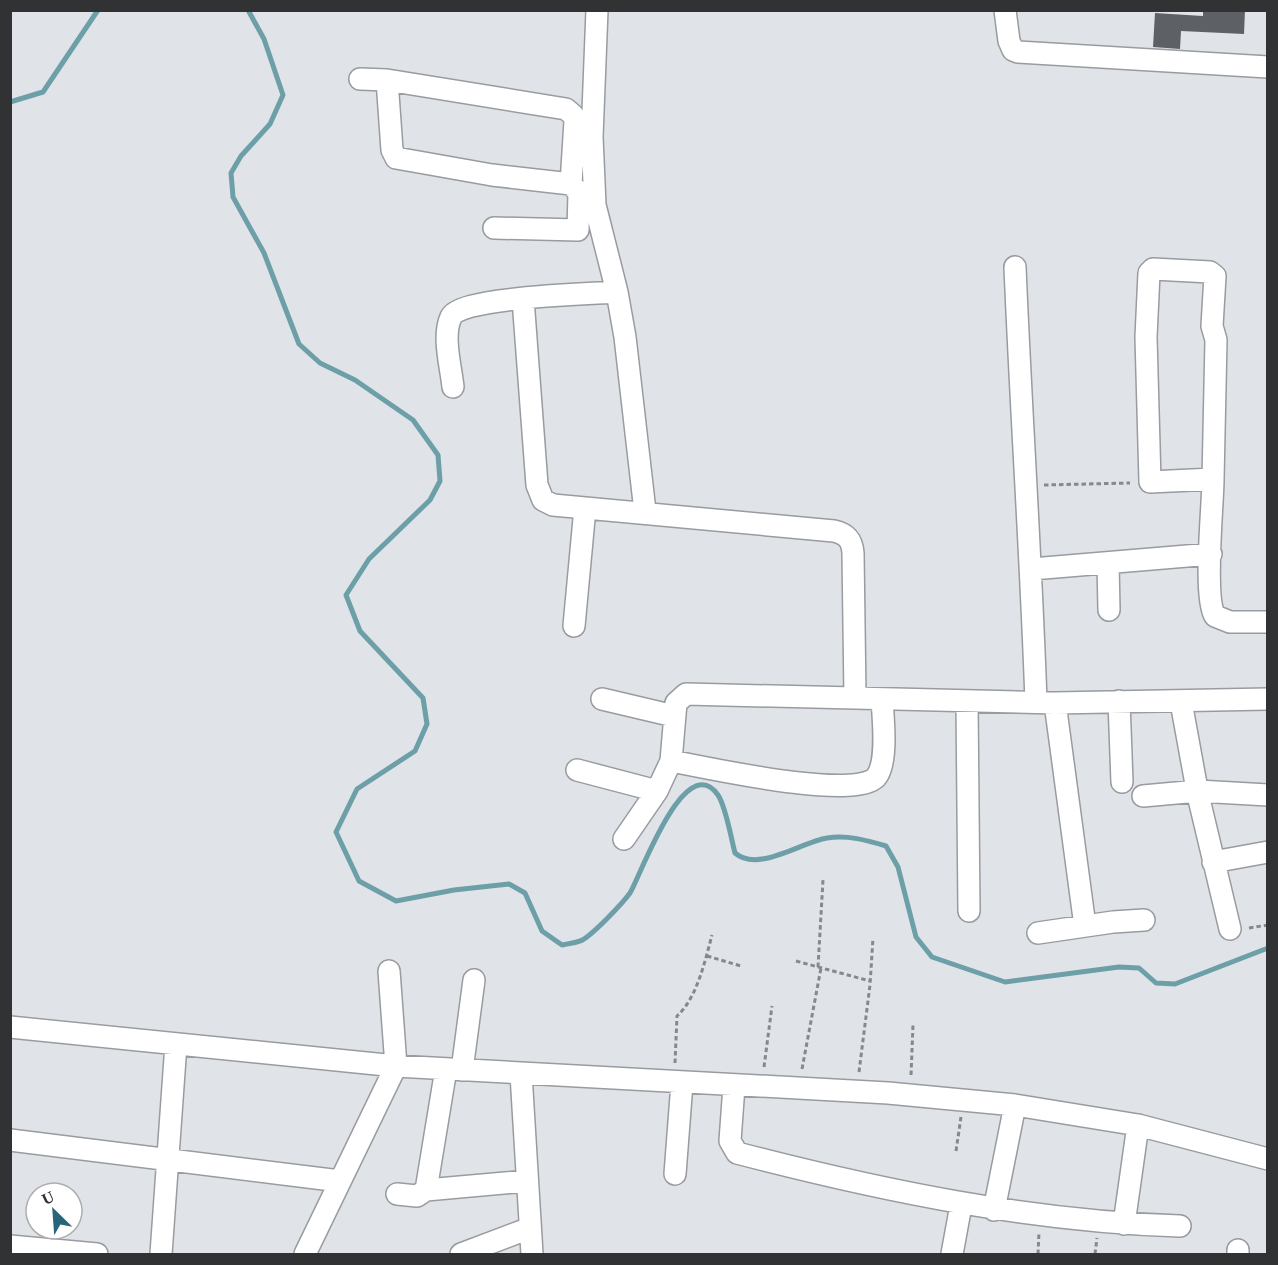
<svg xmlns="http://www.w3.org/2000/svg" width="1278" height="1265" viewBox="0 0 1278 1265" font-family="'Times New Roman',serif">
<rect width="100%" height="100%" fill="#e0e4e8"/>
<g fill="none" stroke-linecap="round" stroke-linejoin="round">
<path stroke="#6d9fa8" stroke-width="5" d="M 248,10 L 264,39 L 283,95 L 270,124 L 241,156 L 231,173 L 233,197 L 264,253 L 299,344 L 320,363 L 355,380 L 413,420 L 438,455 L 440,481 L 430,500 L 369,559 L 346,595 L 360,631 L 423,698 L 427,724 L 415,751 L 357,789 L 336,832 L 359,881 L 396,901 L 454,890 L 509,884 L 525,893 L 542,931 L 562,945 C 569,943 579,943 584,939 C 595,932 622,904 630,893 C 640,877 685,748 718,795 C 726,807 731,838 735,853 C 758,873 801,842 827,838 C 848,835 866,840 886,846 L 898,867 L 916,937 L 932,957 L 1005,982 L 1119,967 L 1139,968 L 1156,983 L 1175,984 L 1268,948
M 10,102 L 43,92 L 98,10"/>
</g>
<path fill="#5d6064" d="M 1203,10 L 1245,10 L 1244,34 L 1181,31 L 1180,49 L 1153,47 L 1155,13 L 1203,16 Z"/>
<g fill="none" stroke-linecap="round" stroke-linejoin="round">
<g stroke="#989b9f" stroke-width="24">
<path id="minor" d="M 597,10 L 592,137 L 595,205 L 617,292 L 625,337 L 645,511
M 1005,10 L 1009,41 L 1013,50 L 1018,52 L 1268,67
M 360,79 L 387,80 L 566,109 L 573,115 L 575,121 L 571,184 L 492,175 L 396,158 L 392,150 L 387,80
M 494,228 L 578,230 L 579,193 L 571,184
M 1015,267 C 1021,412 1031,557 1036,702
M 523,299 L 537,485 L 543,500 L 553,505 L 834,531 C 847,534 852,540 853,553 L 855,697
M 453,387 C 451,367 442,336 451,317 C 459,297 591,294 617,292
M 1213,479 L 1150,482 L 1146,337 L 1149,273 L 1153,269 L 1210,272 L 1215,276 L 1212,326 L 1216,340 C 1215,386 1214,433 1213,479 C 1213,506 1203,597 1215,616 L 1230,622 L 1268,622
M 1108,563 L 1109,610
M 1032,569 L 1211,554
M 574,626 L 585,508
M 602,699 L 674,716
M 1119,701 L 1122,782
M 967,702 L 969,911
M 1181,702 L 1198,795 L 1230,929
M 1055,703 L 1085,926
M 671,761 C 703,767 860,802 877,776 C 888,760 883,718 882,699
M 577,770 L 657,791
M 1143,796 L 1198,791 L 1268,795
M 624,839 L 657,791 L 671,761 L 676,703 L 686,694 L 1055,703 L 1268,699
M 1213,862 L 1268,852
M 1038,933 L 1113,922 L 1144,920
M 10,1027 L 396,1066 L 888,1093 L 1015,1105 L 1138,1125 L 1268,1159
M 462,1070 L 474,980
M 521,1074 L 532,1254
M 734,1086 L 730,1141 L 737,1153 C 883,1191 1029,1221 1180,1226
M 10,1140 L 340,1181
M 675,1174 L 682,1083
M 426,1190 L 527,1181
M 397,1194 L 417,1196 L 426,1190 L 446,1069
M 994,1210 L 1015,1105
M 1124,1224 L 1138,1125
M 10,1246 L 97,1254
M 161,1254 L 176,1044
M 305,1254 L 396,1066 L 389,971
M 461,1254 L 530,1228
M 952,1254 L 961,1205
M 1238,1254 L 1238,1250"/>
</g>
<path stroke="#86888b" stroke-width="3" stroke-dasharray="4.5 3" stroke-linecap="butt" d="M 1044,485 L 1130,483
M 1249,928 L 1268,925
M 707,956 L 741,966
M 796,961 L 870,981
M 818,967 L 823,880
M 675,1063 L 677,1016 C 697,998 705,961 712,935
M 764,1067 L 772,1006
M 802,1069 L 821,968
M 859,1072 L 870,985 L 873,938
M 911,1075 L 913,1025
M 956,1151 L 961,1117
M 1038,1254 L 1039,1232
M 1095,1254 L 1097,1238"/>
<use href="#minor" stroke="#fff" stroke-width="21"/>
</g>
<rect width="1278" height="1265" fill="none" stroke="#313234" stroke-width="24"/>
<g transform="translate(54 1211) rotate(335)"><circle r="28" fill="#ffffff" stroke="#adadae" stroke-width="1.5"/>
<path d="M0-4.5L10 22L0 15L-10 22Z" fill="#27657b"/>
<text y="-9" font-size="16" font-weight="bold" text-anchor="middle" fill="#313234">U</text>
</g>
</svg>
